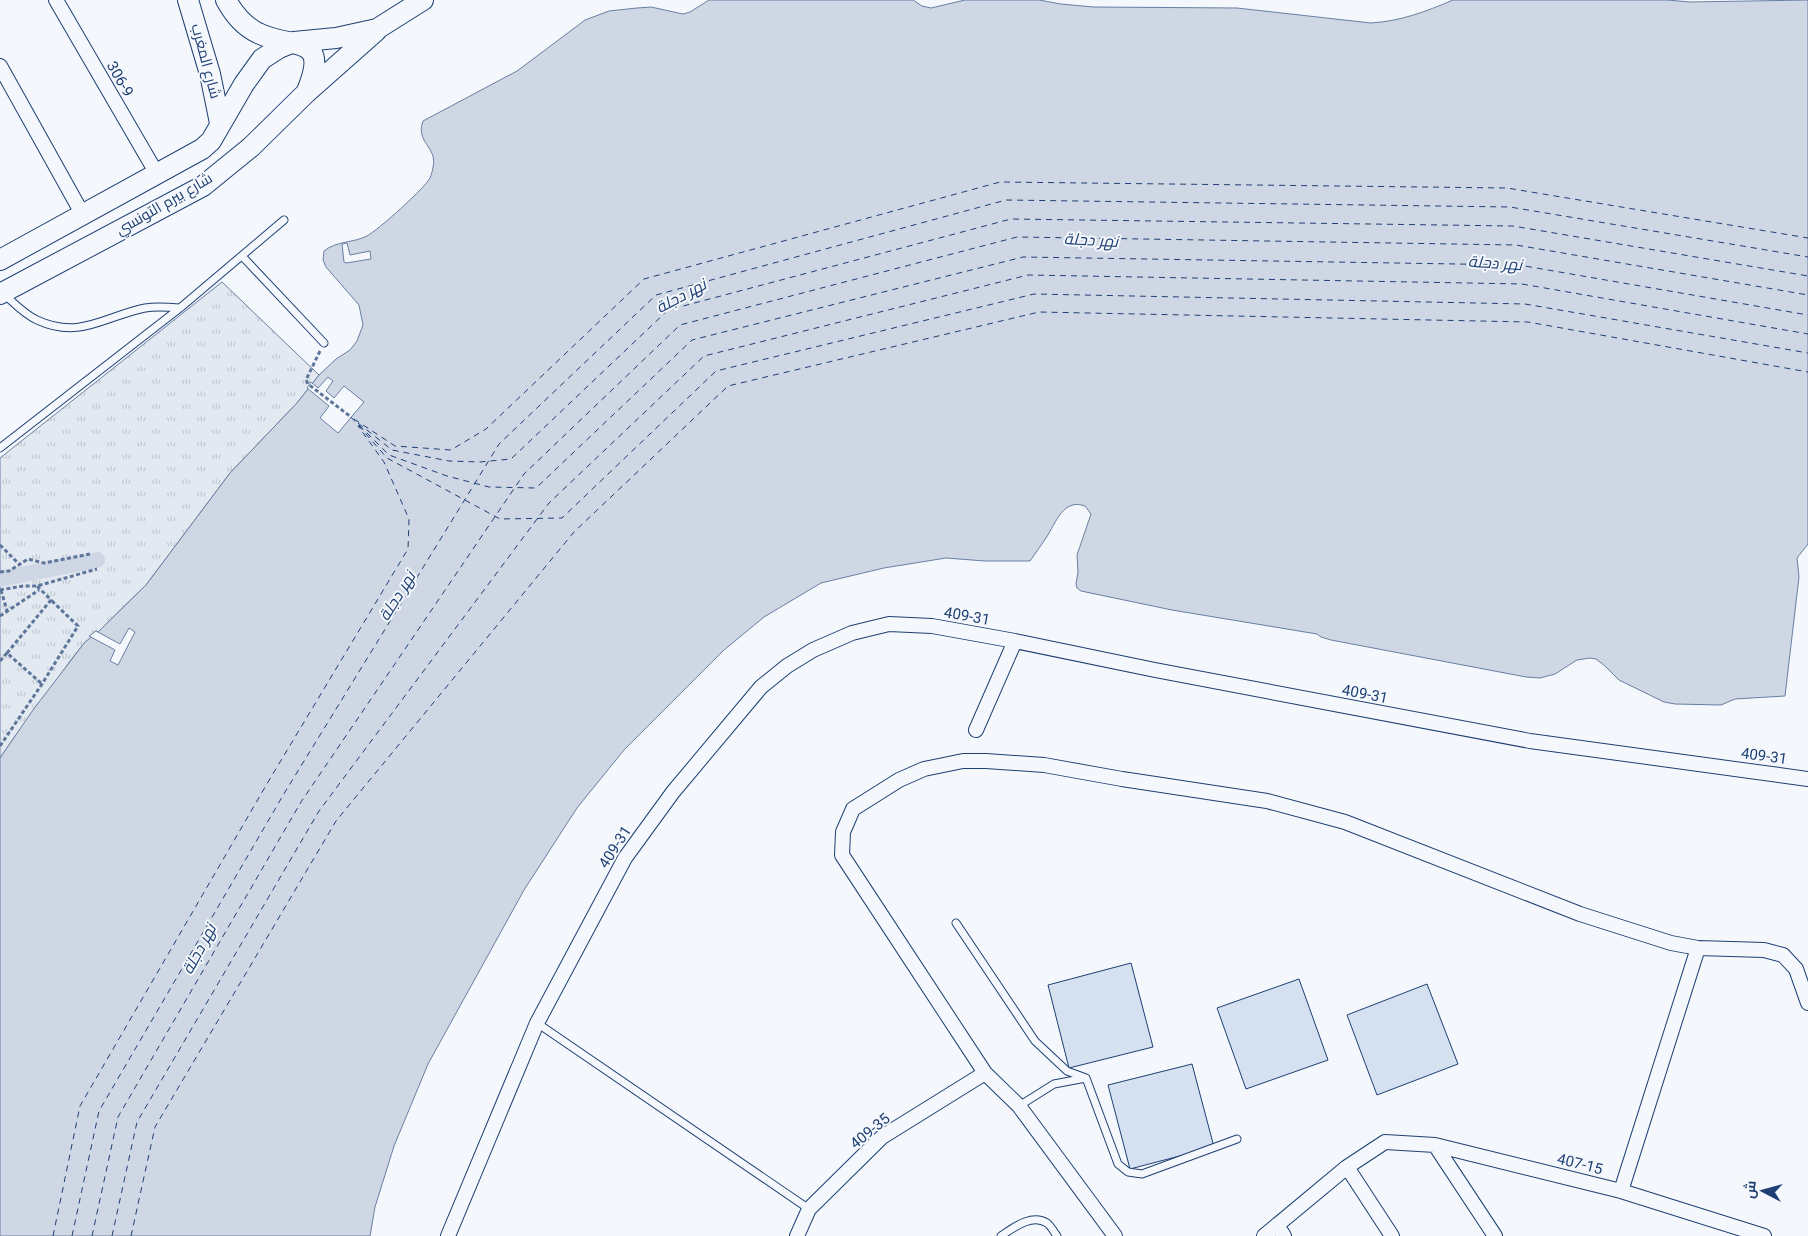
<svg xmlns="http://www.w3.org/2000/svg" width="1808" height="1236" viewBox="0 0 1808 1236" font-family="Roboto,Cairo,sans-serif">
<defs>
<pattern id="park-tufts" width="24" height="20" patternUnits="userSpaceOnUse" patternTransform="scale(1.25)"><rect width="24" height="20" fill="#e3e9f0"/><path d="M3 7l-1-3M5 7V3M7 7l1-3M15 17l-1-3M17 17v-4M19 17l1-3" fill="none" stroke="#c2c9d1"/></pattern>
</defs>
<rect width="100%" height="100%" fill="#f4f7fb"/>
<path fill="url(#park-tufts)" stroke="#687fa3" d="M 222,282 L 319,375 L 297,403 L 230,473 L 146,585 L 98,632 C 80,644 68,665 55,682 C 37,708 17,732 0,758 L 0,458 Z"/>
<path fill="#cfd7e4" stroke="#687fa3" d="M 709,0 L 913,0 L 922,6 L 931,8 L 965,0 L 1039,0 L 1061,4 L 1093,7 L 1237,8 L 1371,23 C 1401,21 1425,12 1453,0 L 1667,0 L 1690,2 L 1808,0 L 1808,544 L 1797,558 L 1799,577 L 1785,696 L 1735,699 L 1721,705 L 1675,704 L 1664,702 L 1619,680 L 1605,666 L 1596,659 L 1590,658 L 1577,660 L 1555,674 L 1540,678 L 1526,677 L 1331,640 L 1321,637 L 1317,634 L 1172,610 L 1081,591 L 1077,588 L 1076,584 L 1078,572 L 1077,555 L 1091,514 L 1085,506 C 1063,498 1056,523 1046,538 C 1041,546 1035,553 1030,561 L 985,561 L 946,558 L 884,568 L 821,583 L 764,617 L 724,650 L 624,750 L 577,808 L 524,890 L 428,1064 L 394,1146 L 375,1207 L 370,1236 L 0,1236 L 0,758 L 33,710 L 85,642 L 98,632 L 146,585 L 230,473 L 297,403 L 319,375 L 336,359 L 350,350 L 357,341 L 363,325 L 359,305 L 326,267 L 323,260 L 324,251 C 336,241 353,243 367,236 C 378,230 424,189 430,178 C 431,175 433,170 433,167 C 438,147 415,143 423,121 L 517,71 L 585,20 L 609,11 L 637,8 L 651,7 L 683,14 L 690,12 Z"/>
<path fill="#f4f7fb" stroke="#687fa3" d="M 347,243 L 350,255 L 370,251 L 371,259 L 346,263 L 344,262 L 342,244 Z
M 328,377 L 333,381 L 326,391 L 334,398 L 344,386 L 364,402 L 338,433 L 320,418 L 329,406 L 307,388 L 311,382 L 318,388 Z
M 129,628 L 135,632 L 118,665 L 110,661 L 115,650 L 89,636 L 96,631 L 120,644 Z"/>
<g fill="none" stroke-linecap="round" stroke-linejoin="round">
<path stroke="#cfd7e4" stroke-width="16" d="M 0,579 L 97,560"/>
<path stroke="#1d3f73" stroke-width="1" stroke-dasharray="6 5" stroke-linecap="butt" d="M 351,417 L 387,458 L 500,519 L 562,518 L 716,371 L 1034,294 L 1525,304 L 1808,353
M 354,419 L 395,446 L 451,450 L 486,429 L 644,279 L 1000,182 L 1507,188 L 1808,238
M 358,423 L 392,450 L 449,461 L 480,462 L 511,459 L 668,310 L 1011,219 L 1513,226 L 1808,276
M 359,425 L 389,455 L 447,476 L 489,487 L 536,488 L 692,340 L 1023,257 L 1519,265 L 1808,315
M 53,1236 L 80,1106 L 268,782 L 408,549 L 409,519 L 384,462 L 358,426
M 72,1236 L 99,1111 L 285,792 L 499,444 L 656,295 L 1006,200 L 1510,207 L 1808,257
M 92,1236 L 118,1117 L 301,802 L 524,474 L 680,325 L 1017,237 L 1516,245 L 1808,295
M 112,1236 L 137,1122 L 319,811 L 549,503 L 704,356 L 1028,275 L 1522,284 L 1808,334
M 131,1236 L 155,1127 L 336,821 L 574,532 L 728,386 L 1039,312 L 1528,322 L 1808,372"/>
</g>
<path fill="#d5e0f0" stroke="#1d3f73" d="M 1131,963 L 1153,1047 L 1069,1068 L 1048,985 Z
M 1299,979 L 1328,1060 L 1246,1089 L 1217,1008 Z
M 1427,984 L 1458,1064 L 1377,1095 L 1347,1015 Z
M 1192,1064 L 1214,1147 L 1130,1169 L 1108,1085 Z"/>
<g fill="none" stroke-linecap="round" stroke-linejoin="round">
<g stroke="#1d3f73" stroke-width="9">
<path id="lane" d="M 242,256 L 324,343
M 4,294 C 14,303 24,314 37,320 C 80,340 105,316 145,308 C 157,306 168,307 180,308
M 0,448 L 180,308 L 284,220
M 956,923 L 1035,1041 L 1067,1071 L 1086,1078 L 1118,1164 L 1128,1172 L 1142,1174 L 1237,1139
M 537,1023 L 809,1209
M 1019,1106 L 1054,1084 L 1086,1078
M 1001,1236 C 1013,1228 1032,1213 1047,1223 C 1051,1226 1054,1232 1057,1236"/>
</g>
<g stroke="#1d3f73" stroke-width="16">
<path id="street" d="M 56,0 L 157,174
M 0,66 L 83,215
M 976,730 L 1015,641
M 1435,1145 L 1495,1236
M 1347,1167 L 1392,1236
M 1621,1191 L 1698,948
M 1277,1225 L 1284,1236
M 448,1236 L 537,1023 L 625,858 L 673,792 L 761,687 L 787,666 L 813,650 L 852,633 L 889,624 L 932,626 L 1015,641 L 1155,670 L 1530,741 L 1808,779
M 797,1236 L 809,1209 L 882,1137 L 985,1073
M 1115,1236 L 1019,1106 L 985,1073 L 842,855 L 843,832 L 853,809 L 899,780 L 924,769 L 963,761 L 986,761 L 1044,765 L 1122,779 L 1267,801 L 1345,822 L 1580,914 L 1671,943 L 1698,948 L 1764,950 L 1783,955 L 1796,969 L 1808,1003
M 1264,1236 L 1347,1167 L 1385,1142 L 1435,1145 L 1621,1191 L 1764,1236"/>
</g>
<g stroke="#1d3f73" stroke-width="22">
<path id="secondary" d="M 188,0 L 210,74 L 220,123
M 226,0 C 234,14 243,26 258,33 C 291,50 331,32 307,91
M 0,260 L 202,149 L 211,141 L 244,84 L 262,59 L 279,48 L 294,42 L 336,38 L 377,29 L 423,0
M 0,294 L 203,186 L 251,147 L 306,93 L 376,31"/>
</g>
<path stroke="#5e769c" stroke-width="3" stroke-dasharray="4 2.5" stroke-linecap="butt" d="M 320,351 L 306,380 L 308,384 L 351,417
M 0,545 L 20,565
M 0,572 L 9,571 L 28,559 L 44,563 L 90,554
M 0,590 L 23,586 L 37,586 L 97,569
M 1,590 L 7,611
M 0,616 L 39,590
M 7,653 L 51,600 L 37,586
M 0,661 L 7,653 L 42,684
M 0,746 L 42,684 L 78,626 L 51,600"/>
<use href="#lane" stroke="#f4f7fb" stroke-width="7"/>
<use href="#street" stroke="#f4f7fb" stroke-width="14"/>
<use href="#secondary" stroke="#f4f7fb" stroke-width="20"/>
</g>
<g text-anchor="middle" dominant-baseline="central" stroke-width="4" stroke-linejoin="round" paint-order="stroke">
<g font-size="15" fill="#1d3f73" stroke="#f4f7fb">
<text transform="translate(206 61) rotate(75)">شارع المغرب</text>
<text transform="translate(120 79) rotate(60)">306-9</text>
<text transform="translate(164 204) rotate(-30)">شارع بيرم التونسي</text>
<text transform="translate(967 616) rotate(10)">409-31</text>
<text transform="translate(1365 694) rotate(11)">409-31</text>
<text transform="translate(1764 756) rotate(8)">409-31</text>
<text transform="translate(615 847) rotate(-57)">409-31</text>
<text transform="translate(870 1131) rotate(-39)">409-35</text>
<text transform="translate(1580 1164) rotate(14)">407-15</text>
</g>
<g font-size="16" font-style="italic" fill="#1d3f73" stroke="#f4f7fb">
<text transform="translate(1091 240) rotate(3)">نهر دجلة</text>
<text transform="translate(1495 263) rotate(4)">نهر دجلة</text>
<text transform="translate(681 296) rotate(-28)">نهر دجلة</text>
<text transform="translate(397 596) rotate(-58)">نهر دجلة</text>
<text transform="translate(199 949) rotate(-62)">نهر دجلة</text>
</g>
</g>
<g transform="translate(1763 1191) rotate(276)" stroke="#f4f7fb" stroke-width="4" paint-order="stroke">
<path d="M0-4L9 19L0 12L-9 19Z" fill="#1d3f73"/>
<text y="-8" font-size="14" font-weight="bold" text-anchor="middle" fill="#1d3f73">ش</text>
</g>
</svg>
